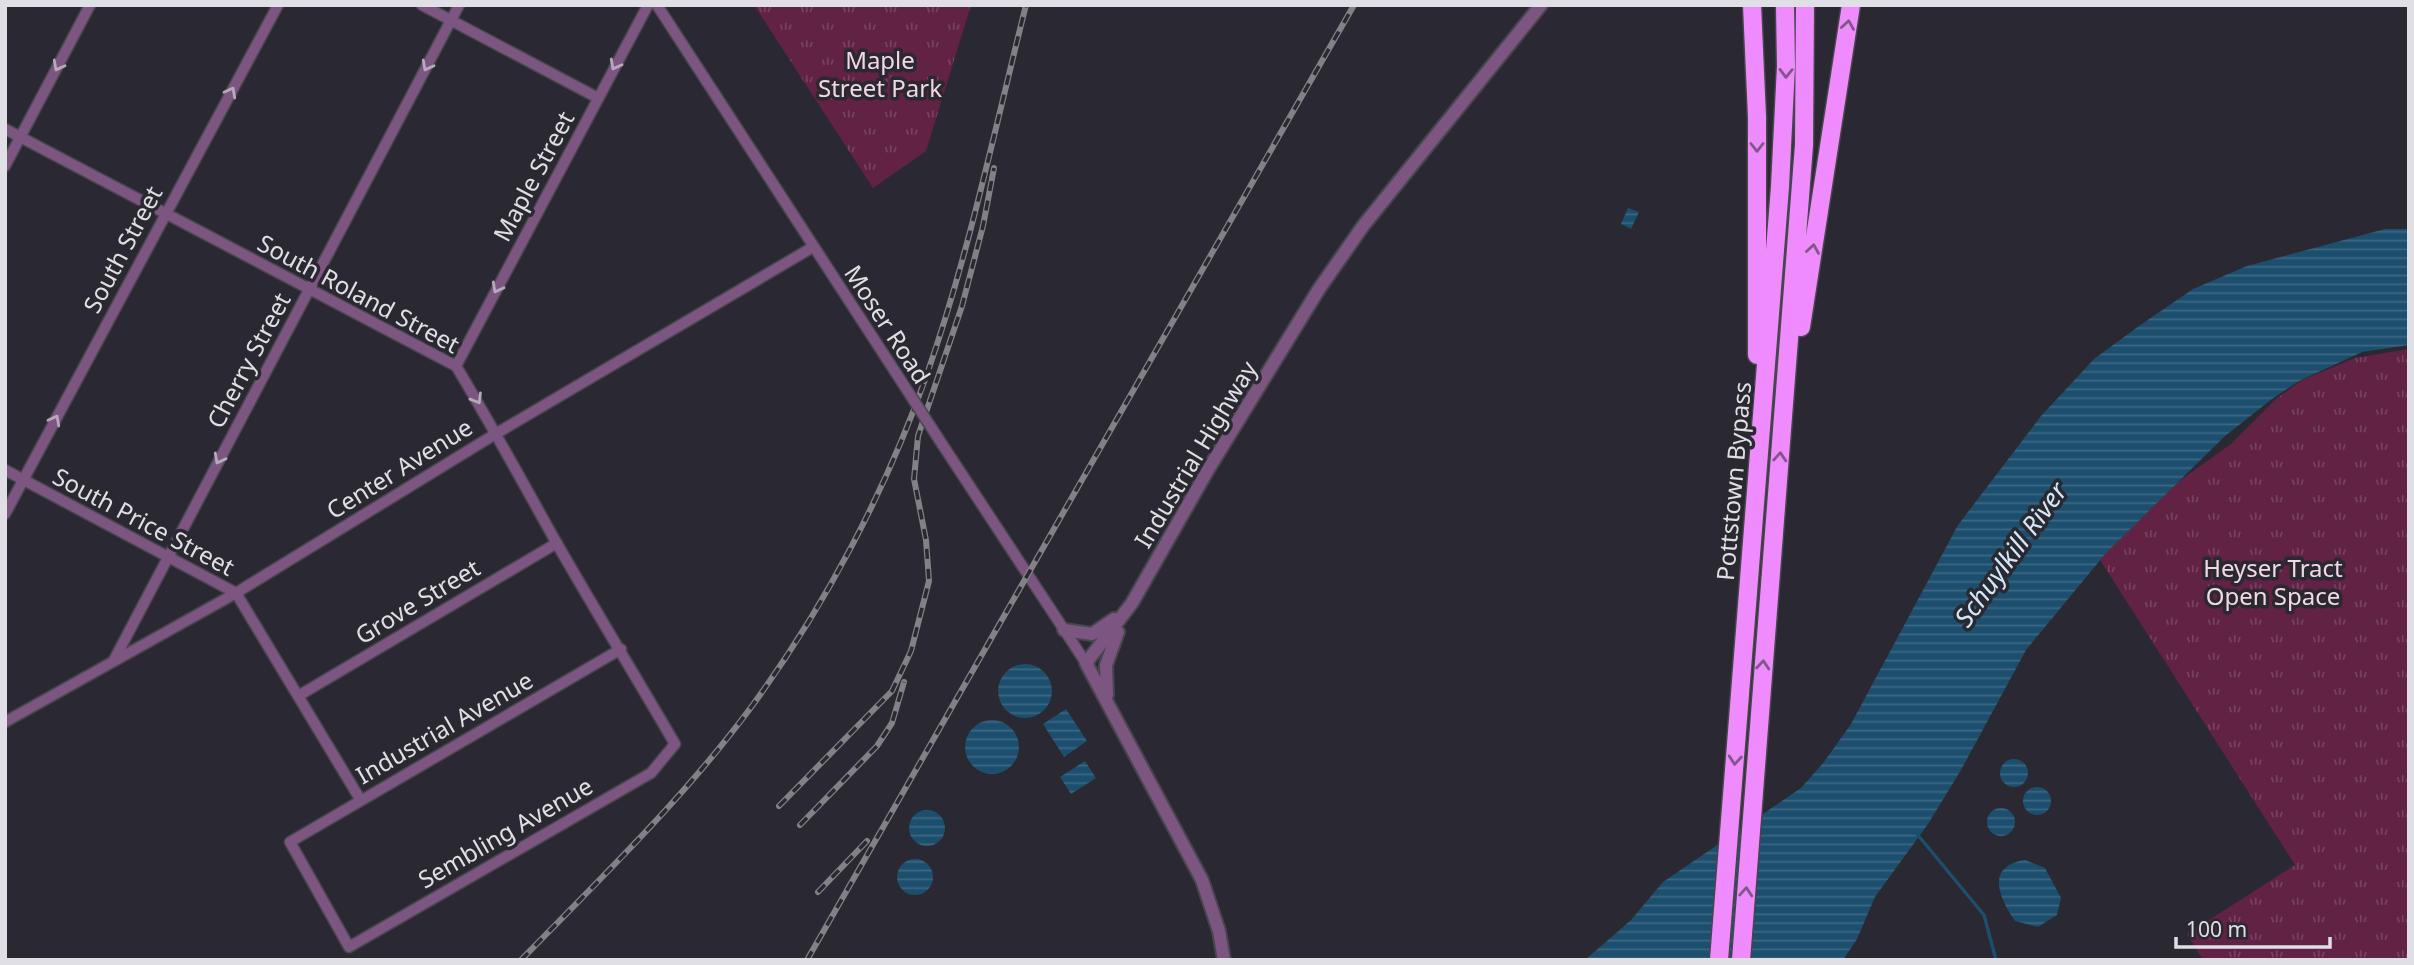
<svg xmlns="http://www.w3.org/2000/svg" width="2414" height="965" viewBox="0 0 2414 965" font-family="'Noto Sans',sans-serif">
<defs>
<pattern id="grass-tufts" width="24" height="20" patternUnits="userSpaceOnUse" patternTransform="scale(1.75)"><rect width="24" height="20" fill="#612244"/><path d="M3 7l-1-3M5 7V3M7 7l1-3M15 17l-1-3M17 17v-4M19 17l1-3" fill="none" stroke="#77425f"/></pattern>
<pattern id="water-rules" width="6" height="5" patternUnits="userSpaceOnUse" patternTransform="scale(1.75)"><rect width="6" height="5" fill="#1c4e6d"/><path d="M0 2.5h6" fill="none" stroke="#3d6782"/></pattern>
</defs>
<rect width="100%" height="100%" fill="#2a2831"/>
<path fill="url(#grass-tufts)" d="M 754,5 L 971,5 L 926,151 L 873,188 Z
M 2409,349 L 2409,960 L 2203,960 L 2187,934 L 2295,865 L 2095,552 L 2175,484 L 2231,444 L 2276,399 L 2302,380 L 2355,358 Z"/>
<path fill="url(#water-rules)" d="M 1628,208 L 1639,212 L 1631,229 L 1621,224 Z
M 2385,229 L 2409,229 L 2409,345 L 2362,352 L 2299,381 L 2272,399 L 2225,436 L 2106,553 L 2026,650 L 1961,770 L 1928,824 L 1875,897 L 1857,939 L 1843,960 L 1585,960 L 1631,920 L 1663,882 L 1801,788 L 1824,762 L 1851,724 L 1958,525 L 2041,416 L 2094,359 L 2139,326 L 2193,289 L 2247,266 Z
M998 691a27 27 0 1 1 54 0a27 27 0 1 1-54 0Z
M 1066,709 L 1087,741 L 1064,757 L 1043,724 Z
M965 747a27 27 0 1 1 54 0a27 27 0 1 1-54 0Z
M2000 773a14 14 0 1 1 28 0a14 14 0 1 1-28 0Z
M 1085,761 L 1096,778 L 1071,794 L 1060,777 Z
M2023 801a14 14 0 1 1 28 0a14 14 0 1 1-28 0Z
M1987 822a14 14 0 1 1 28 0a14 14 0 1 1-28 0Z
M909 828a18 18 0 1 1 36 0a18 18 0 1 1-36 0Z
M897 877a18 18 0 1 1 36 0a18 18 0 1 1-36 0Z
M 2025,860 L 2045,868 L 2061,898 L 2057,915 L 2038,927 L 2015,921 C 1999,898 1985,866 2025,860 Z"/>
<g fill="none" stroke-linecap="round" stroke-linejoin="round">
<path stroke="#1c4e6d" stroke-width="3.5" d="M 1917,834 L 1984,915 L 1996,960"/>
<g stroke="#47454e" stroke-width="13">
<path id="minor" d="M 422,5 L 598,98
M 657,5 L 894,370
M 5,129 L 456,366 C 491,424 523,483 556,542 C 595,610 636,677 675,744 L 651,773 L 349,947 L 290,842 L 621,649
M 5,166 L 90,5
M 456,366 L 648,5
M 942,444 L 1086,663
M 5,470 L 236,593 L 360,799
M 5,514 L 278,5
M 114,660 L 459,5
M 298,696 L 557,543
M 5,722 L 236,593 L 497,433 L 813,247"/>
</g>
<g stroke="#47454e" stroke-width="16">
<path id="tertiary" d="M 1064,630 L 1092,634 L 1114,619
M 1107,695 L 1106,665 L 1118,632
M 1224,960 L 1219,931 L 1202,880 L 1086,663 L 1132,603 L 1209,468 L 1319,289 L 1363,226 L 1541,5"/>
</g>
<g stroke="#47454e" stroke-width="21">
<path id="motorway" d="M 1752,5 L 1757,117 L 1757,355
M 1801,327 L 1851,5
M 1719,960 L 1780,187 L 1786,66 L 1785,5
M 1741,960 L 1804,145 L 1805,5"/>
</g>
<use href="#minor" stroke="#7c5581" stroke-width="10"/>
<use href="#tertiary" stroke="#7c5581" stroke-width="12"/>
<use href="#motorway" stroke="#ee8cfd" stroke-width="18"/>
<g stroke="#828188" stroke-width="6">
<path id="rail" d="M 779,806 L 892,691 L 911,651 L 929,581 L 926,540 L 914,479 L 918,436 L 962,306 L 983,226 L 994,168
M 800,825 L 877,746 L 892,723 L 904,682
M 818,892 L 867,841
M 521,960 C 601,878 684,798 752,706 C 825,606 886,491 927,374 C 969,254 995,128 1026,5
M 807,960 L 1354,5"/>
</g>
<use href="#rail" stroke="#2a2831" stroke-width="3.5" stroke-dasharray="10" stroke-linecap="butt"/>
<g stroke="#47454e" stroke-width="13" stroke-linecap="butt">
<path id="minor-bridge" d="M 894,370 L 942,444"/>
</g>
<use href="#minor-bridge" stroke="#7c5581" stroke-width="10"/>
</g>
<defs><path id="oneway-chevron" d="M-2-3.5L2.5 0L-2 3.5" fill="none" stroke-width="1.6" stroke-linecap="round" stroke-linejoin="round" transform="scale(1.75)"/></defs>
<g stroke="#82558d">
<use href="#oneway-chevron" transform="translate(1848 25) rotate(-81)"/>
<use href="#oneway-chevron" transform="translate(1786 73) rotate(91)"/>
<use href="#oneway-chevron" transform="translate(1757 147) rotate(90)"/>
<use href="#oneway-chevron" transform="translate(1813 249) rotate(-81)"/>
<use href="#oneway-chevron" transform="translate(1780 457) rotate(-86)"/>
<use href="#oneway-chevron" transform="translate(1763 665) rotate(-85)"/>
<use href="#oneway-chevron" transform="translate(1735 760) rotate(95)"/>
<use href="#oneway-chevron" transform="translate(1746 892) rotate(-86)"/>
</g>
<g stroke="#b8a8bd">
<use href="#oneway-chevron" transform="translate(615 65) rotate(118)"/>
<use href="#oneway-chevron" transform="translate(58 66) rotate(118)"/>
<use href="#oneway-chevron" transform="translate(427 66) rotate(118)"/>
<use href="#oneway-chevron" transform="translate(231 92) rotate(-62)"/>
<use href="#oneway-chevron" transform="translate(497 288) rotate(118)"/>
<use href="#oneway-chevron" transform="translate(477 399) rotate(59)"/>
<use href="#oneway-chevron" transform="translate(55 420) rotate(-62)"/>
<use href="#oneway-chevron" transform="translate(219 459) rotate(118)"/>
</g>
<g text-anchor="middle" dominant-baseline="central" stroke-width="7" stroke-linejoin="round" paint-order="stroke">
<g font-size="24" fill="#f1d8e3" stroke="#2a2831">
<text x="880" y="59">Maple<tspan x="880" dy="28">Street Park</tspan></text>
<text x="2273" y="567">Heyser Tract<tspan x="2273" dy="28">Open Space</tspan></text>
</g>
<g font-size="24" fill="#e0dfe5" stroke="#2a2831">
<text transform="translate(533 176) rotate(-62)">Maple Street</text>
<text transform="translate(122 249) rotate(-62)">South Street</text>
<text transform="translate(359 293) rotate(28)">South Roland Street</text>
<text transform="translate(888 324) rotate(57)">Moser Road</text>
<text transform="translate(248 360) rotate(-62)">Cherry Street</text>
<text transform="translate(1195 454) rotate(-59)">Industrial Highway</text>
<text transform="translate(399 468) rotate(-32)">Center Avenue</text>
<text transform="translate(1733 481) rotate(-85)">Pottstown Bypass</text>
<text transform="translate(144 521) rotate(28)">South Price Street</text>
<text transform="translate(417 601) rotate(-31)">Grove Street</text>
<text transform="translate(444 727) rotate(-30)">Industrial Avenue</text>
<text transform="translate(505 832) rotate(-30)">Sembling Avenue</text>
</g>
<g font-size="26" font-style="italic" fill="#d2e7f7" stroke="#2a2831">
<text transform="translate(2010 554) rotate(-54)">Schuylkill River</text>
</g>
</g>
<rect width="2414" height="965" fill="none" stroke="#e0dfe5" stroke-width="14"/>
<path d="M2176 937v10h154v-10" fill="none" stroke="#e0dfe5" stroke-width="3.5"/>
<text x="2186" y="937" font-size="21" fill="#e0dfe5" stroke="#2a2831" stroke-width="5" paint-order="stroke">100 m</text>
</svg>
